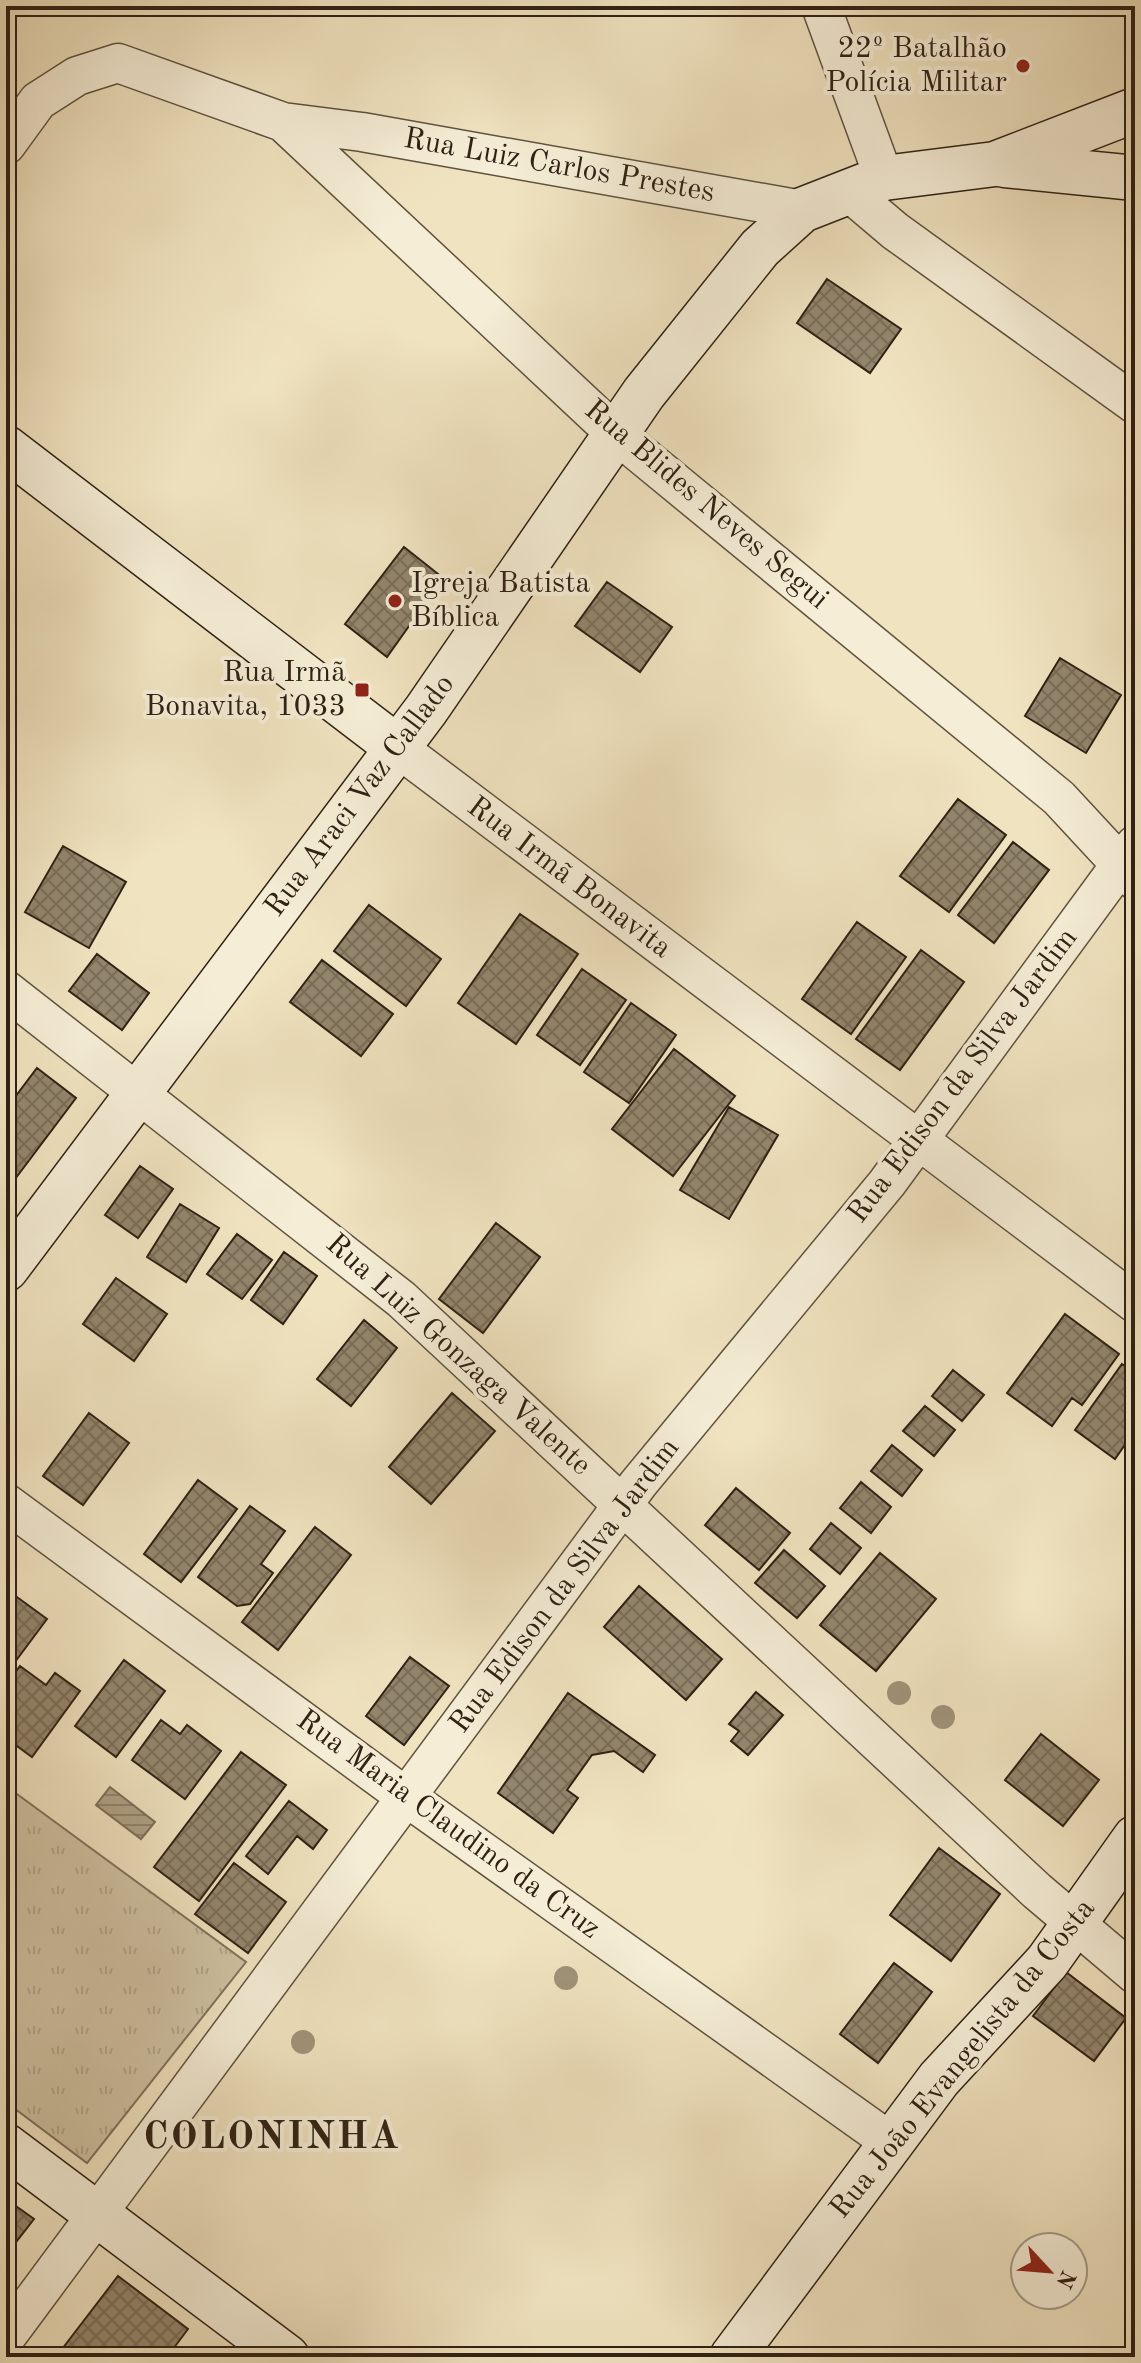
<svg xmlns="http://www.w3.org/2000/svg" width="1141" height="2363" viewBox="0 0 1141 2363" font-family="'Old Standard TT',serif">
<defs>
<pattern id="grass-tufts" width="24" height="20" patternUnits="userSpaceOnUse" patternTransform="scale(2)"><rect width="24" height="20" fill="#cfc2a3"/><path d="M3 7l-1-3M5 7V3M7 7l1-3M15 17l-1-3M17 17v-4M19 17l1-3" fill="none" stroke="#b2a68b"/></pattern>
<pattern id="water-rules" width="6" height="5" patternUnits="userSpaceOnUse" patternTransform="scale(2)"><rect width="6" height="5" fill="#aea186"/><path d="M0 2.5h6" fill="none" stroke="#8e836c"/></pattern>
<pattern id="building-cross-hatch" width="8" height="8" patternUnits="userSpaceOnUse" patternTransform="scale(2)"><rect width="8" height="8" fill="#93866d"/><path d="M0 0l8 8M0 8l8-8" fill="none" stroke="#786d58"/></pattern>
</defs>
<rect width="100%" height="100%" fill="#f0e3c0"/>
<filter id="stains"><feTurbulence type="fractalNoise" baseFrequency=".0025" numOctaves="4"/><feColorMatrix values="0 0 0 0 .2 0 0 0 0 .09 0 0 0 0 .02 0 0 0 .5 -.17"/></filter>
<radialGradient id="worn" r=".72"><stop offset=".6" stop-color="#630" stop-opacity="0"/><stop offset="1" stop-color="#630" stop-opacity=".3"/></radialGradient>
<path fill="url(#grass-tufts)" stroke="#7f725c" stroke-width="2" d="M 6,1786 L 246,1962 L 87,2163 L 6,2102 Z"/>
<path fill="url(#water-rules)" stroke="#7b6e58" stroke-width="2" d="M 110,1787 L 155,1822 L 141,1839 L 96,1805 Z"/>
<path fill="url(#building-cross-hatch)" stroke="#2f2114" stroke-width="2" d="M 827,279 L 901,329 L 870,373 L 797,323 Z
M 404,547 L 443,578 L 387,657 L 345,624 Z
M 607,582 L 672,627 L 640,672 L 575,626 Z
M 1060,658 L 1121,695 L 1086,753 L 1025,716 Z
M 958,799 L 1006,835 L 949,912 L 900,876 Z
M 1013,842 L 1049,870 L 994,943 L 958,915 Z
M 63,846 L 126,882 L 89,948 L 25,912 Z
M 369,905 L 441,959 L 406,1006 L 334,951 Z
M 520,914 L 578,954 L 516,1044 L 458,1003 Z
M 857,922 L 906,957 L 851,1034 L 802,999 Z
M 921,950 L 964,982 L 900,1070 L 856,1039 Z
M 97,954 L 149,993 L 122,1030 L 69,991 Z
M 322,960 L 393,1014 L 361,1056 L 290,1002 Z
M 582,969 L 626,1000 L 580,1065 L 537,1035 Z
M 631,1003 L 676,1035 L 629,1103 L 584,1072 Z
M 674,1049 L 735,1096 L 673,1176 L 612,1129 Z
M 37,1068 L 76,1098 L 6,1191 L 6,1109 Z
M 729,1107 L 778,1135 L 729,1219 L 680,1190 Z
M 140,1166 L 173,1189 L 138,1238 L 105,1215 Z
M 180,1204 L 219,1228 L 186,1282 L 147,1257 Z
M 496,1223 L 540,1257 L 483,1333 L 439,1299 Z
M 237,1234 L 272,1260 L 242,1299 L 207,1274 Z
M 284,1252 L 317,1276 L 283,1324 L 251,1300 Z
M 116,1278 L 167,1314 L 134,1361 L 83,1324 Z
M 1065,1314 L 1119,1354 L 1082,1405 L 1072,1398 L 1052,1426 L 1007,1393 Z
M 364,1320 L 397,1348 L 351,1406 L 317,1379 Z
M 1122,1364 L 1135,1373 L 1135,1430 L 1115,1459 L 1075,1430 Z
M 953,1370 L 984,1395 L 962,1421 L 932,1396 Z
M 452,1393 L 495,1431 L 431,1504 L 389,1467 Z
M 925,1406 L 955,1430 L 934,1456 L 903,1431 Z
M 89,1413 L 129,1443 L 83,1505 L 43,1476 Z
M 892,1445 L 922,1470 L 902,1496 L 871,1471 Z
M 198,1480 L 237,1509 L 181,1582 L 144,1554 Z
M 861,1482 L 891,1507 L 871,1533 L 840,1508 Z
M 736,1488 L 790,1533 L 759,1570 L 705,1525 Z
M 250,1506 L 285,1531 L 261,1564 L 273,1573 L 250,1604 L 237,1606 L 198,1577 Z
M 831,1523 L 861,1548 L 840,1574 L 810,1549 Z
M 315,1527 L 351,1555 L 278,1650 L 242,1622 Z
M 784,1550 L 825,1586 L 797,1618 L 755,1583 Z
M 880,1553 L 936,1599 L 876,1671 L 820,1625 Z
M 639,1586 L 722,1659 L 686,1700 L 604,1627 Z
M 10,1592 L 47,1619 L 6,1674 L 6,1597 Z
M 410,1657 L 449,1686 L 404,1745 L 366,1716 Z
M 124,1660 L 165,1691 L 116,1757 L 75,1726 Z
M 20,1666 L 46,1685 L 55,1673 L 80,1691 L 32,1757 L 6,1738 L 6,1685 Z
M 756,1692 L 783,1715 L 748,1755 L 731,1741 L 739,1731 L 729,1724 Z
M 568,1693 L 655,1755 L 643,1772 L 614,1751 L 592,1755 L 567,1790 L 578,1798 L 553,1833 L 498,1793 Z
M 161,1720 L 180,1734 L 187,1725 L 221,1751 L 185,1799 L 132,1760 Z
M 1041,1734 L 1099,1780 L 1063,1826 L 1005,1780 Z
M 241,1752 L 286,1785 L 199,1901 L 154,1867 Z
M 289,1801 L 327,1830 L 313,1849 L 297,1836 L 268,1874 L 246,1856 Z
M 939,1848 L 1000,1894 L 951,1961 L 890,1915 Z
M 234,1863 L 286,1902 L 248,1953 L 195,1914 Z
M 894,1963 L 932,1992 L 878,2063 L 840,2034 Z
M 1066,1972 L 1126,2018 L 1094,2061 L 1033,2016 Z
M 6,2199 L 34,2219 L 6,2255 Z
M 118,2276 L 188,2329 L 167,2357 L 64,2357 L 59,2353 Z"/>
<g fill="none" stroke-linecap="round" stroke-linejoin="round">
<g stroke="#5f523f" stroke-width="41">
<path id="street" d="M 821,6 L 884,178
M 283,122 L 615,433 L 1059,798 L 1135,880
M 6,145 L 38,101 L 77,76 L 118,63 L 283,122 L 362,132 L 802,210
M 849,192 L 895,231 L 1135,404
M 398,748 L 1135,1303
M 6,990 L 401,1299 L 1037,1891 L 1135,1974
M 6,1503 L 391,1786 L 892,2143
M 6,2337 L 638,1484 L 887,1183 L 1135,845"/>
</g>
<g stroke="#2f2114" stroke-width="47">
<path id="secondary" d="M 1005,165 L 1135,178
M 6,448 L 398,748
M 6,1269 L 426,710 L 644,393 L 760,248 L 802,210 L 884,178 L 995,164 L 1135,110
M 6,2146 L 287,2357
M 732,2357 L 939,2079 L 1047,1962 L 1135,1838"/>
</g>
<use href="#street" stroke="#f5edd6" stroke-width="38"/>
<use href="#secondary" stroke="#f5edd6" stroke-width="44"/>
</g>
<g fill="#a09379">
<circle cx="899" cy="1693" r="12"/>
<circle cx="943" cy="1717" r="12"/>
<circle cx="566" cy="1978" r="12"/>
<circle cx="303" cy="2042" r="12"/>
</g>
<g fill="#8f2418" stroke="#f5edd6" stroke-width="3">
<circle cx="1023" cy="66" r="8"/>
<circle cx="395" cy="601" r="8"/>
<rect x="354" y="682" width="16" height="16" rx="4"/>
</g>
<g text-anchor="middle" dominant-baseline="central" stroke-width="8" stroke-linejoin="round" paint-order="stroke">
<g font-size="30" fill="#2f2114" stroke="#f5edd6" text-anchor="end">
<text x="1007" y="49">22º Batalhão<tspan x="1007" dy="34">Polícia Militar</tspan></text>
<text x="411" y="584" text-anchor="start">Igreja Batista<tspan x="411" dy="34">Bíblica</tspan></text>
<text x="346" y="673">Rua Irmã<tspan x="346" dy="34">Bonavita, 1033</tspan></text>
</g>
<g font-size="30" fill="#2f2114" stroke="#f5edd6">
<text transform="translate(559 166) rotate(10)">Rua Luiz Carlos Prestes</text>
<text transform="translate(706 505) rotate(40)">Rua Blides Neves Segui</text>
<text transform="translate(360 796) rotate(-53)">Rua Araci Vaz Callado</text>
<text transform="translate(569 878) rotate(37)">Rua Irmã Bonavita</text>
<text transform="translate(963 1076) rotate(-53)">Rua Edison da Silva Jardim</text>
<text transform="translate(458 1355) rotate(42)">Rua Luiz Gonzaga Valente</text>
<text transform="translate(565 1586) rotate(-53)">Rua Edison da Silva Jardim</text>
<text transform="translate(448 1825) rotate(36)">Rua Maria Claudino da Cruz</text>
<text transform="translate(963 2059) rotate(-51)">Rua João Evangelista da Costa</text>
</g>
<g font-size="38" font-weight="bold" letter-spacing="2" fill="#2f2114" stroke="#f5edd6">
<text x="272" y="2138">COLONINHA</text>
</g>
</g>
<rect width="1141" height="2363" fill="none" stroke="#f0e3c0" stroke-width="32"/>
<rect x="8" y="8" width="1125" height="2347" fill="none" stroke="#2f2114" stroke-width="4"/>
<rect x="16" y="16" width="1109" height="2331" fill="none" stroke="#2f2114" stroke-width="2"/>
<g transform="translate(1049 2271) rotate(116)"><circle r="38" fill="#f5edd6" stroke="#a69b88" stroke-width="2"/>
<path d="M0-6L14 30L0 20L-14 30Z" fill="#8f2418"/>
<text y="-12" font-size="22" font-weight="bold" text-anchor="middle" fill="#2f2114">N</text>
</g>
<rect width="100%" height="100%" filter="url(#stains)"/>
<rect width="100%" height="100%" fill="url(#worn)"/>
</svg>
